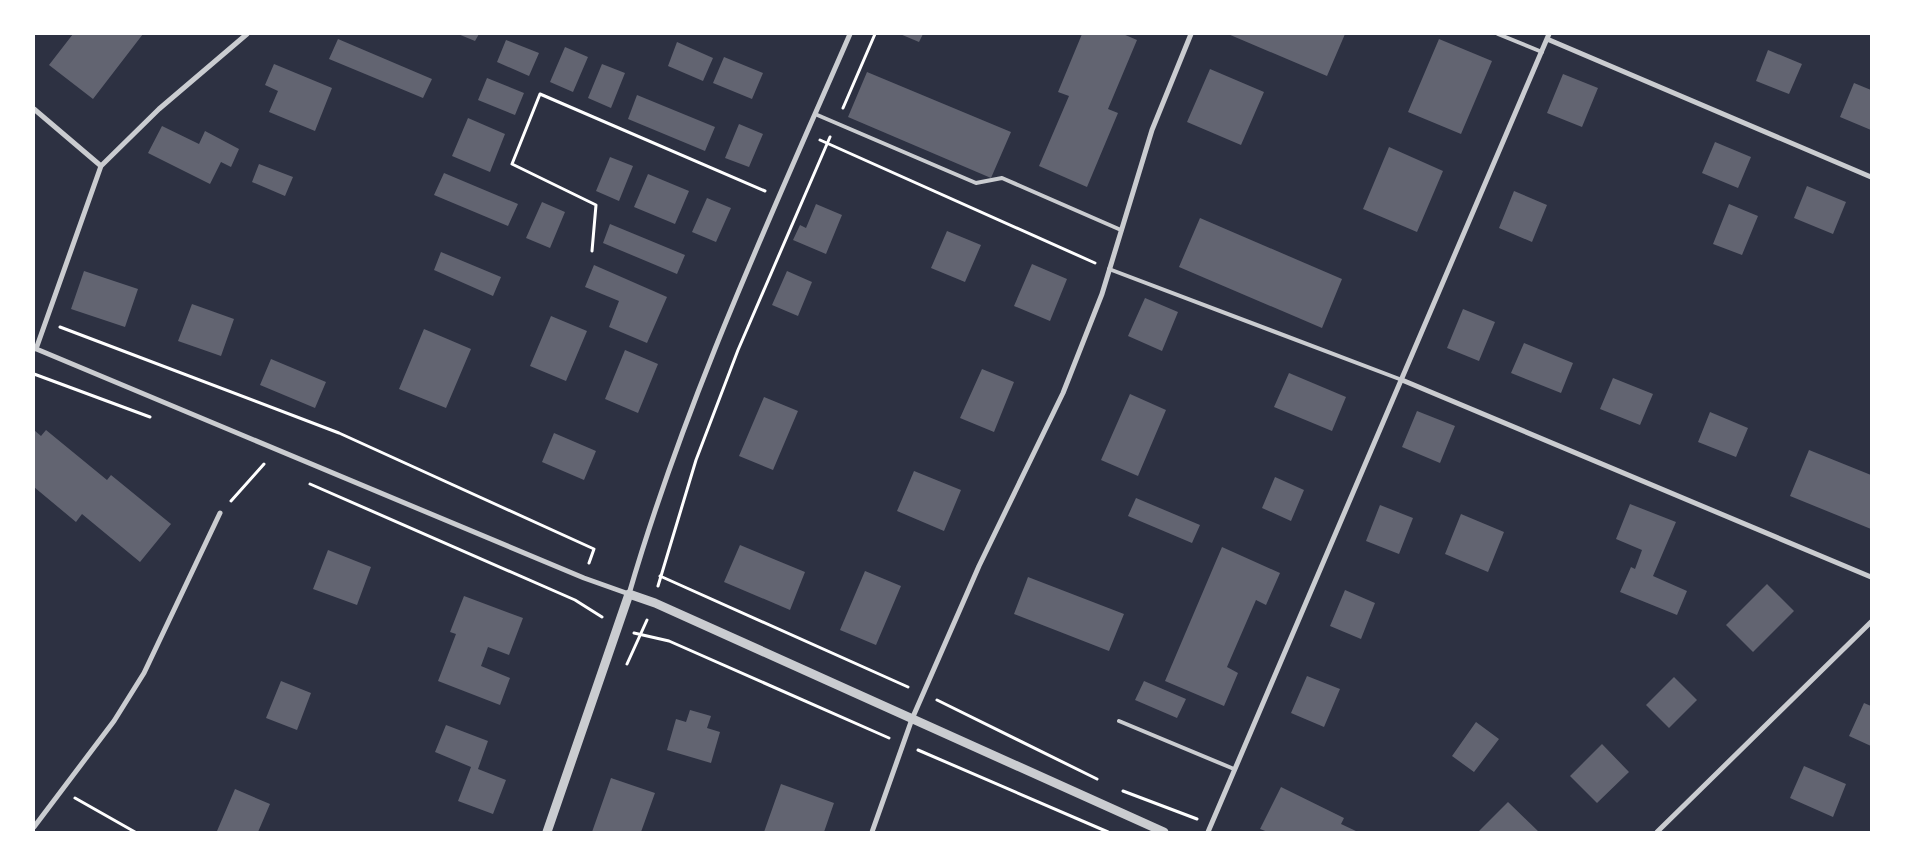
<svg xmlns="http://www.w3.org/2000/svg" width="1905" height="866" viewBox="0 0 1905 866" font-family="Literata,serif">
<rect width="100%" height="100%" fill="#2d3142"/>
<path fill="#626471" d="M 73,34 L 143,34 L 93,99 L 49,65 Z
M 458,34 L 479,34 L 475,41 Z
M 900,34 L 923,34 L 919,42 Z
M 1082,34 L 1123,34 L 1137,40 L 1108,109 L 1118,113 L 1087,187 L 1039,166 L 1069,96 L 1058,92 Z
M 1228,34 L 1345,34 L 1327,76 Z
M 338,39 L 432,79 L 423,98 L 329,59 Z
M 1439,39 L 1492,61 L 1461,134 L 1408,112 Z
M 506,40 L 539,53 L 529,76 L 497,62 Z
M 677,42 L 713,58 L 703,81 L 668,66 Z
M 565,47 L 588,57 L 573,92 L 550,82 Z
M 1768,50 L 1802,64 L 1789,94 L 1756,81 Z
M 724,57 L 763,73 L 752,99 L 713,83 Z
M 274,64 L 332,88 L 315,131 L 269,112 L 278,91 L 265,85 Z
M 602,64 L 625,73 L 611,108 L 588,98 Z
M 1210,69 L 1264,92 L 1241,145 L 1187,122 Z
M 867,72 L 1011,132 L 991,178 L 848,117 Z
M 1563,74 L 1598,88 L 1582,127 L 1547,113 Z
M 487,78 L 524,93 L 515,115 L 478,100 Z
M 1854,83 L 1871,90 L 1871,130 L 1840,117 Z
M 637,95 L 715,127 L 705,151 L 628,119 Z
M 468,118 L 505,134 L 490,172 L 452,156 Z
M 739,124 L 763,134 L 749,167 L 725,158 Z
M 162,126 L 199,144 L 205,131 L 239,149 L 231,167 L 221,162 L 210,184 L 148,153 Z
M 1715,142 L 1751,157 L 1738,188 L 1702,173 Z
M 1389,147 L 1443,171 L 1417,232 L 1363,209 Z
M 610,157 L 633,166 L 619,201 L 596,191 Z
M 259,164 L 293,177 L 285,196 L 252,182 Z
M 444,173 L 518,204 L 508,226 L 434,195 Z
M 648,174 L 689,191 L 675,224 L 634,207 Z
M 1807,186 L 1846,202 L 1833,234 L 1794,218 Z
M 1514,191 L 1547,205 L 1532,242 L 1499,228 Z
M 707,198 L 731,208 L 716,242 L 692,232 Z
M 542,202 L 565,212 L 550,248 L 526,238 Z
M 816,204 L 842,215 L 826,254 L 793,240 L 800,225 L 806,228 Z
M 1729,204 L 1758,216 L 1742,255 L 1713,244 Z
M 1200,218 L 1342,279 L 1322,328 L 1179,267 Z
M 610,224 L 685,255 L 677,274 L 603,243 Z
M 947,231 L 981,245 L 965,282 L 931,268 Z
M 441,252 L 501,277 L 493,296 L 434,270 Z
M 1032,264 L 1067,279 L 1050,321 L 1014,306 Z
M 594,265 L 667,297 L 647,343 L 609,327 L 619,301 L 585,287 Z
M 84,271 L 138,289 L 125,327 L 71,309 Z
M 787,271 L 812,282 L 798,316 L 772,305 Z
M 1145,298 L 1178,312 L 1162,351 L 1128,336 Z
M 192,304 L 234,319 L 221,356 L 178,341 Z
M 1463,309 L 1495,322 L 1479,361 L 1447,348 Z
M 551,316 L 587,331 L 566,381 L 530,366 Z
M 424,329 L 471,349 L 446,408 L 399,389 Z
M 1524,343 L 1573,363 L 1561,393 L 1511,373 Z
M 625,350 L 658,364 L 638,413 L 605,399 Z
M 271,359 L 326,382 L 315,408 L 260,385 Z
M 982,369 L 1014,382 L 994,432 L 960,418 Z
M 1289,373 L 1346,397 L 1332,431 L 1274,407 Z
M 1613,378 L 1653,394 L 1640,425 L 1600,409 Z
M 1130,394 L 1166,410 L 1138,476 L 1101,460 Z
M 764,397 L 798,411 L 773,470 L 739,456 Z
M 1417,411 L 1455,426 L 1440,463 L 1402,447 Z
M 1710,412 L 1748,428 L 1736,457 L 1698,442 Z
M 34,430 L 41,436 L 46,430 L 107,480 L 111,475 L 171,524 L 140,562 L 82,514 L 76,522 L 34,487 Z
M 554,433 L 596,451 L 584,480 L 542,462 Z
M 1809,450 L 1871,475 L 1871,529 L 1790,496 Z
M 914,471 L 961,490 L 944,531 L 897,511 Z
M 1275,477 L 1304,490 L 1291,521 L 1262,508 Z
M 1136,498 L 1200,525 L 1192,543 L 1128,516 Z
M 1630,504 L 1676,522 L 1653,576 L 1687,591 L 1677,615 L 1620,592 L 1631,567 L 1635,569 L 1642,550 L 1616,539 Z
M 1380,505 L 1413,518 L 1399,554 L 1366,541 Z
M 1461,514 L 1504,532 L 1488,572 L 1445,554 Z
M 740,545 L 805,572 L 790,610 L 724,582 Z
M 1222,547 L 1280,573 L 1266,605 L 1256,600 L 1227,667 L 1238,673 L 1224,706 L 1165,681 Z
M 328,550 L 371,567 L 357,605 L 313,589 Z
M 865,571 L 901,586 L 876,645 L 840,630 Z
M 1028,577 L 1124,614 L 1109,651 L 1014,614 Z
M 1767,584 L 1794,611 L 1753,652 L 1726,625 Z
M 1345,590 L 1375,603 L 1361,639 L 1330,626 Z
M 464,596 L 523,618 L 509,655 L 488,647 L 481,666 L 510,678 L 500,705 L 438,681 L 456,634 L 450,632 Z
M 1307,676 L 1340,689 L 1324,727 L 1291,713 Z
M 1674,677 L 1697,700 L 1669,728 L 1646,705 Z
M 281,681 L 311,693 L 297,730 L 266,718 Z
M 1144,681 L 1186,699 L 1177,718 L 1135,700 Z
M 1864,703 L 1871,706 L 1871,746 L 1849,736 Z
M 690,710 L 711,716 L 707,728 L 720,732 L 711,763 L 667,750 L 676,719 L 686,722 Z
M 1476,722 L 1499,739 L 1474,772 L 1452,756 Z
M 446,725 L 488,741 L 478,769 L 506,780 L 493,814 L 458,801 L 471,767 L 435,752 Z
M 1602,744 L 1629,772 L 1597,803 L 1570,776 Z
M 1804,766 L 1846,784 L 1833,817 L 1790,798 Z
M 611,778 L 655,793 L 641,832 L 592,832 Z
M 781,784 L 834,803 L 824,832 L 764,832 Z
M 1281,787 L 1344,818 L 1341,824 L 1358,832 L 1268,832 L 1260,829 Z
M 235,789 L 270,804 L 258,832 L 217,831 Z
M 1508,802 L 1539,832 L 1478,832 Z"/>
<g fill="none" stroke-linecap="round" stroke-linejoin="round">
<path stroke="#fff" stroke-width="3" d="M 843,108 L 875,34
M 820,140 L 1095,263
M 592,251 L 596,205 L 512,164 L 540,94 L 765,191
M 60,327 L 339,433 L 594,549 L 589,563
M 34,374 L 150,417
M 310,484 L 575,600 L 602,617
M 231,501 L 264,464
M 660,576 L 908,687
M 658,586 L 696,460 L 738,350 L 830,137
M 634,633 L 669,641 L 889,738
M 627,664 L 647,620
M 937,700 L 1097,779
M 918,750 L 1108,832
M 1123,791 L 1197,819
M 75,798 L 135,832"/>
<path stroke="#caccd0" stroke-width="4" d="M 1498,34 L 1542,52
M 815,114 L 976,183 L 1002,178 L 1121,230
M 1109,269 L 1402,380
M 1119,721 L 1234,769"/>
<path stroke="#caccd0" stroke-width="5" d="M 1547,39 L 1871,177
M 34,109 L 101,166
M 34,348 L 584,578 L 629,594 C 685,401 770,218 850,34
M 36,349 L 101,166 L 159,109 L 247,34
M 1402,380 L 1871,577
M 34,827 L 114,721 L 144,673 L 220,513
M 872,832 L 912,719 L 979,566 L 1063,393 L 1102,294 L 1152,130 L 1191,34
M 1208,832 L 1549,34
M 1657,832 L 1871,622"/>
<path stroke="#caccd0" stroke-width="9" d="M 547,832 L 629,594 L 655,603 L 1164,832"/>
</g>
<rect width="1905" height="866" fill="none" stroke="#ffffff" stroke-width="70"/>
</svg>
